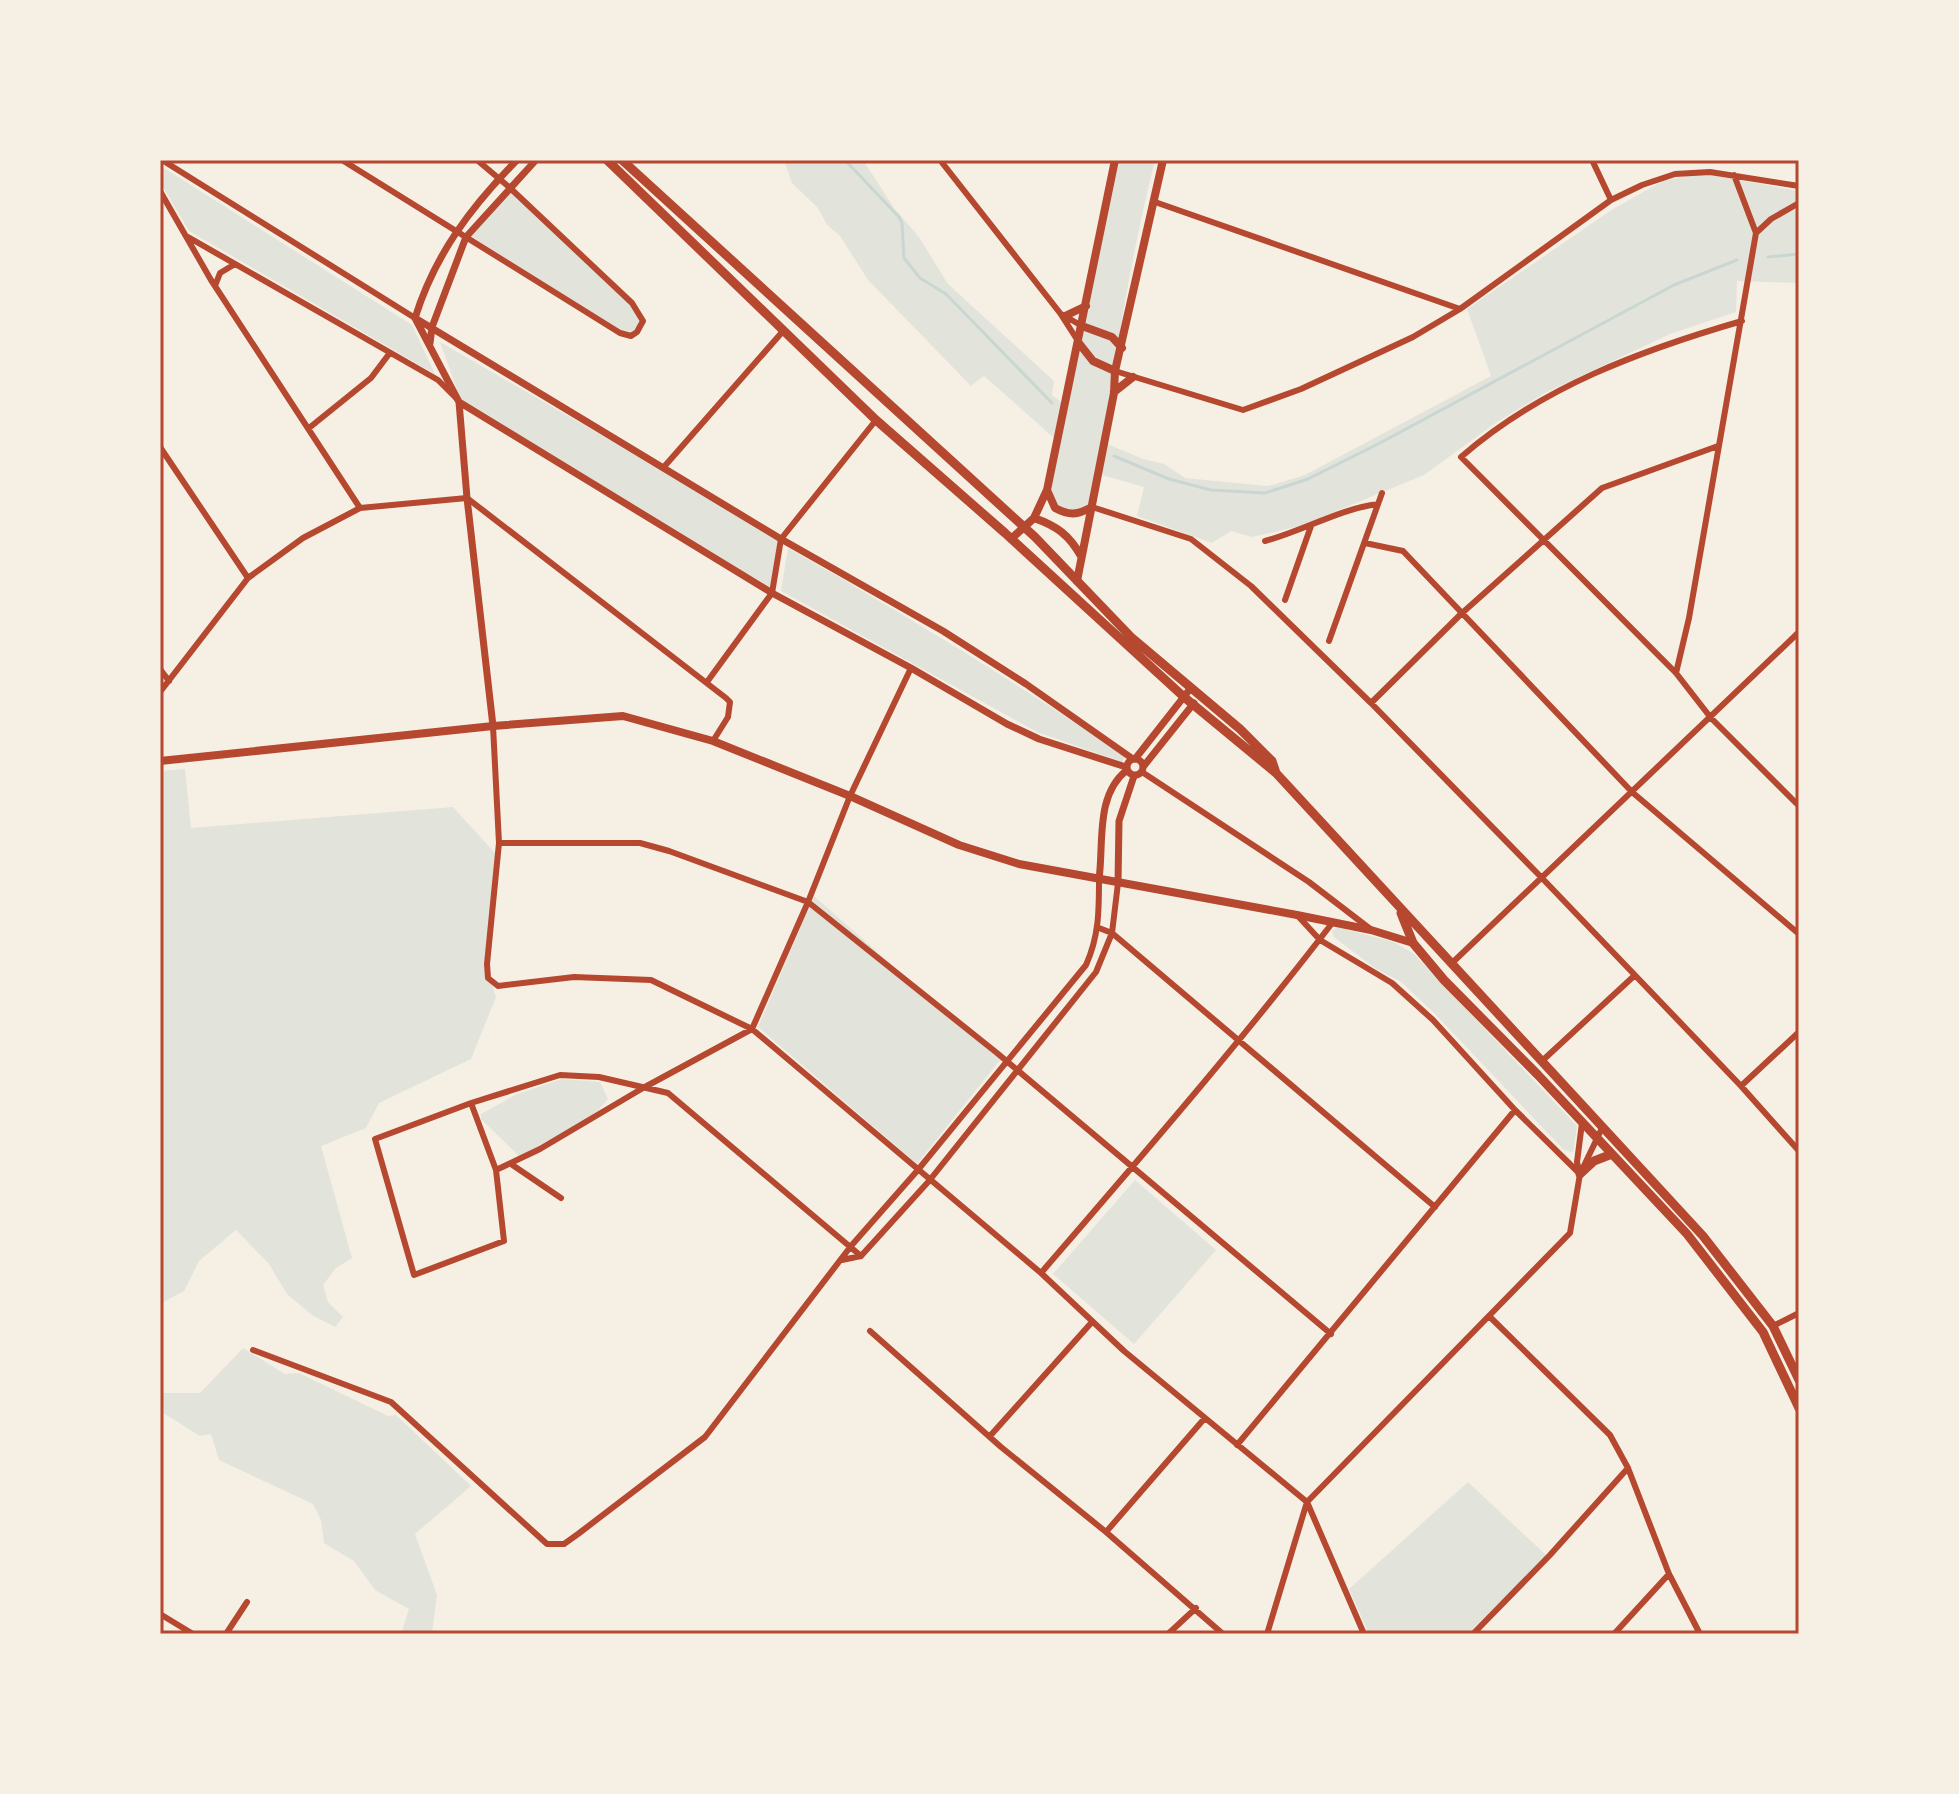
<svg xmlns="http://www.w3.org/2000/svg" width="1959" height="1794" viewBox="0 0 1959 1794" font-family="'Asap Condensed',sans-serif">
<rect width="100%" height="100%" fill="#f6efe4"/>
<path fill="#e2e4dc" d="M 784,160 L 863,160 L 894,208 L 919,237 L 948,284 L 1054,381 L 1052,395 L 1061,402 L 1054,438 L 984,376 L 971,386 L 868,280 L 840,236 L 827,225 L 818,208 L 792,183 Z
M 1116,160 L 1155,160 C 1132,253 1115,348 1105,443 L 1143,459 L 1164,464 L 1185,478 L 1268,486 L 1305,475 L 1491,376 L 1467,309 L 1613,209 L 1663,181 L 1692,175 L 1711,175 L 1799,191 L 1799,283 L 1737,281 L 1736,312 L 1670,334 L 1545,393 L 1497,422 L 1424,475 L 1300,526 L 1252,537 L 1231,531 L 1212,543 L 1137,516 L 1144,487 L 1095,473 L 1089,505 L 1070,512 L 1055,505 L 1050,488 Z
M 164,168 L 412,325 L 435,374 L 189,231 L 160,182 L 160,173 Z
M 510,189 L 631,303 L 641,321 L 636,331 L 625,334 L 471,236 Z
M 440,342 L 781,539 L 771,588 L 461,401 Z
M 788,548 C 903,613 1015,682 1125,756 L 1122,762 L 1037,732 L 781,591 Z
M 185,769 L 191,828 L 453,807 L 496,854 L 485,964 L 496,997 L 471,1059 L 379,1103 L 366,1128 L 321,1146 L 352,1258 L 336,1268 L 323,1285 L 328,1302 L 343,1317 L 335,1327 L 312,1315 L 287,1294 L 269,1264 L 236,1230 L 199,1261 L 184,1291 L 160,1304 L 160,771 Z
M 814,896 L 1000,1060 L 917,1164 L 758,1027 Z
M 1337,927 L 1394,942 L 1414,954 L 1577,1126 L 1573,1153 L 1563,1149 L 1434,1013 L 1400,981 L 1376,969 L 1334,937 L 1332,931 Z
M 562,1079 L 600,1082 L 608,1099 L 594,1115 L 520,1157 L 481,1119 L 481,1114 L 517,1094 Z
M 1135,1180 L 1216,1250 L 1134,1344 L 1053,1274 Z
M 243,1348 L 285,1374 L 299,1373 L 388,1416 L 396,1415 L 471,1486 L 415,1534 L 437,1595 L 432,1634 L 401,1634 L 409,1609 L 375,1590 L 354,1561 L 324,1543 L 321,1520 L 313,1504 L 219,1460 L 211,1434 L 200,1436 L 160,1411 L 160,1393 L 200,1393 Z
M 1468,1482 L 1546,1555 L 1472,1634 L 1369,1634 L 1349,1589 Z"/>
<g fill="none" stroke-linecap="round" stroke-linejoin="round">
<path stroke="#c9d6d2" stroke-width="3" d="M 845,160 L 899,217 L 902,223 L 904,258 L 920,278 L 946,294 L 1052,403
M 1768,257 L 1799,254
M 1114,456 L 1169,479 L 1211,490 L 1265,493 L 1308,479 L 1380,443 L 1674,285 L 1737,260"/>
<path stroke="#b5482f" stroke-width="6" d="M 162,160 L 415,318
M 342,160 L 620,333 L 631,336 L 637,332 L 643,321 L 632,303 L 509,187 L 477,160
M 940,160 L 1060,313 L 1078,341
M 1592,160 L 1611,200
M 160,191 L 211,280 L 360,508
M 1155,202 L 1460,309
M 1756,233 L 1771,219 L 1799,203
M 188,237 L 438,380 L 456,398
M 215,286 L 220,273 L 235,264
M 1063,315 L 1082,326
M 1742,321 C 1642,350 1541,387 1461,457 L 1676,673 L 1711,718 L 1799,806
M 1115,371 L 1243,410 L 1301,389 L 1413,337 L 1460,309 L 1611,200 L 1642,185 L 1675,174 L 1710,172 L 1799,186
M 309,428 L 371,378 L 389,354
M 160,447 L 248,578
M 663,468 L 784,330
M 1092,507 L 1191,539 L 1251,586 L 1371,703 L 1541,877 L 1741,1086 L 1799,1151
M 1265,541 C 1303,531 1339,509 1378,504
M 1365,543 L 1403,551 L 1632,792 L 1799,934
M 1285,600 L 1311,526
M 1329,641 L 1382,493
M 160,669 L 169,681
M 1676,673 L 1689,618 L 1756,233 L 1734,175
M 707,682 L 772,593 L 781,539 L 876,420
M 160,692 L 248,578 L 303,538 L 360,508 L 467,498 L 726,698 L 730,702 L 728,717 L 713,741
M 1371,703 L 1461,614 L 1602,488 L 1718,446
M 493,726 L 499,843 L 487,964 L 488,978 L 498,986 L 574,977 L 651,980 L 752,1029 L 1041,1273 L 1124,1351 L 1307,1502 L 1364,1634
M 1142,772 L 1309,882 L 1369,928
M 499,843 L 640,843 L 669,851 L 808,902 L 997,1053 L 1331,1334
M 1297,915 L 1320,940 L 1392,983 L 1433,1020 L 1515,1110 L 1580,1174
M 1099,928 L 1112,933 L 1435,1207
M 1451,964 L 1799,632
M 1542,1061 L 1634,976
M 1741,1086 L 1799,1032
M 471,1103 L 496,1170 L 504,1241 L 414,1275 L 375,1139 L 471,1103 L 560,1075 L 599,1077 L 668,1093 L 861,1256
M 511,1164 L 561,1198
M 496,1170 L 540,1149 L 643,1088 L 752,1029 L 808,902 L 850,796 L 911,668
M 1579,1171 L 1577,1162 L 1582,1123
M 842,1260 L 861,1256 L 929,1181 L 1096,972 L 1112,933 L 1118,883
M 1041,1273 C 1140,1158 1240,1043 1333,922
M 1490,1317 L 1610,1435 L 1628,1468 L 1669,1574 L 1700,1634
M 1773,1326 L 1799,1313
M 870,1331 L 1001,1447 L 1106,1532 L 1223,1634
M 253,1350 L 391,1402 L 547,1544 L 564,1544 L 578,1534 L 705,1437 L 851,1246 L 917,1171 L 1086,965 C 1099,936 1099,911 1099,879
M 990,1436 L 1092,1322
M 1237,1445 L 1515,1110
M 1106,1532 L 1204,1419
M 160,1614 L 193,1634
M 226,1634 L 247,1602
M 1168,1634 L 1196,1608
M 1267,1634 L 1307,1502 L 1570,1233 L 1580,1174 L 1603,1126
M 1473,1634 L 1550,1555 L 1628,1468
M 1614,1634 L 1669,1574"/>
<path stroke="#b5482f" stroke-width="7" d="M 415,318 L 781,539 L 943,631 L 1026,684 L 1133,759
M 415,318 C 435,254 471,207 517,160
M 416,320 L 459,402 L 467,498 L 493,726
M 430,343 L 432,327 L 466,237 L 536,160
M 459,402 L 772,593 L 911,668 L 1007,724 L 1039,739 L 1126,767
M1127 767a8 8 0 1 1 16 0a8 8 0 1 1-16 0Z
M 1135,759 L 1190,689
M 1143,767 L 1194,703
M 1099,879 C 1104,843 1095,795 1127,770
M 1118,883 L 1119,821 L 1134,776"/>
<path stroke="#b5482f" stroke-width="8" d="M 1065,316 L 1086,306
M 1082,326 L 1112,337 L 1122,348
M 1078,342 L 1093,361 L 1115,371
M 1114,392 L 1133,377
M 1047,490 L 1055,508 C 1070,516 1077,515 1092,507
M 1034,518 C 1057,526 1069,535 1081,556
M 1011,539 L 1034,518 L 1047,490 L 1115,160
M 1077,581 L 1114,393 L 1115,371 L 1163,160
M 160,761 L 493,726 L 623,716 L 713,741 L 850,796 L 959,845 L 1019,864 L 1297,915 L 1371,930 L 1413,943"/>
<path stroke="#b5482f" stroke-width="9" d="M 607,160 L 876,420 L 1005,533 L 1184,697 L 1276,773 L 1703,1236 L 1773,1326 L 1799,1380
M 622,160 L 1035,537 L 1132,638 L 1240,729 L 1272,761 L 1276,773
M 1401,913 L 1413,943 L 1444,980 L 1538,1075 L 1687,1234 L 1763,1332 L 1799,1408
M 1580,1174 L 1594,1161 L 1612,1154"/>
</g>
<rect width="1959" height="1794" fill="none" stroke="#f6efe4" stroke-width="324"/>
<rect x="162" y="162" width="1635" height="1470" fill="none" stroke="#b5482f" stroke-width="3"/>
</svg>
